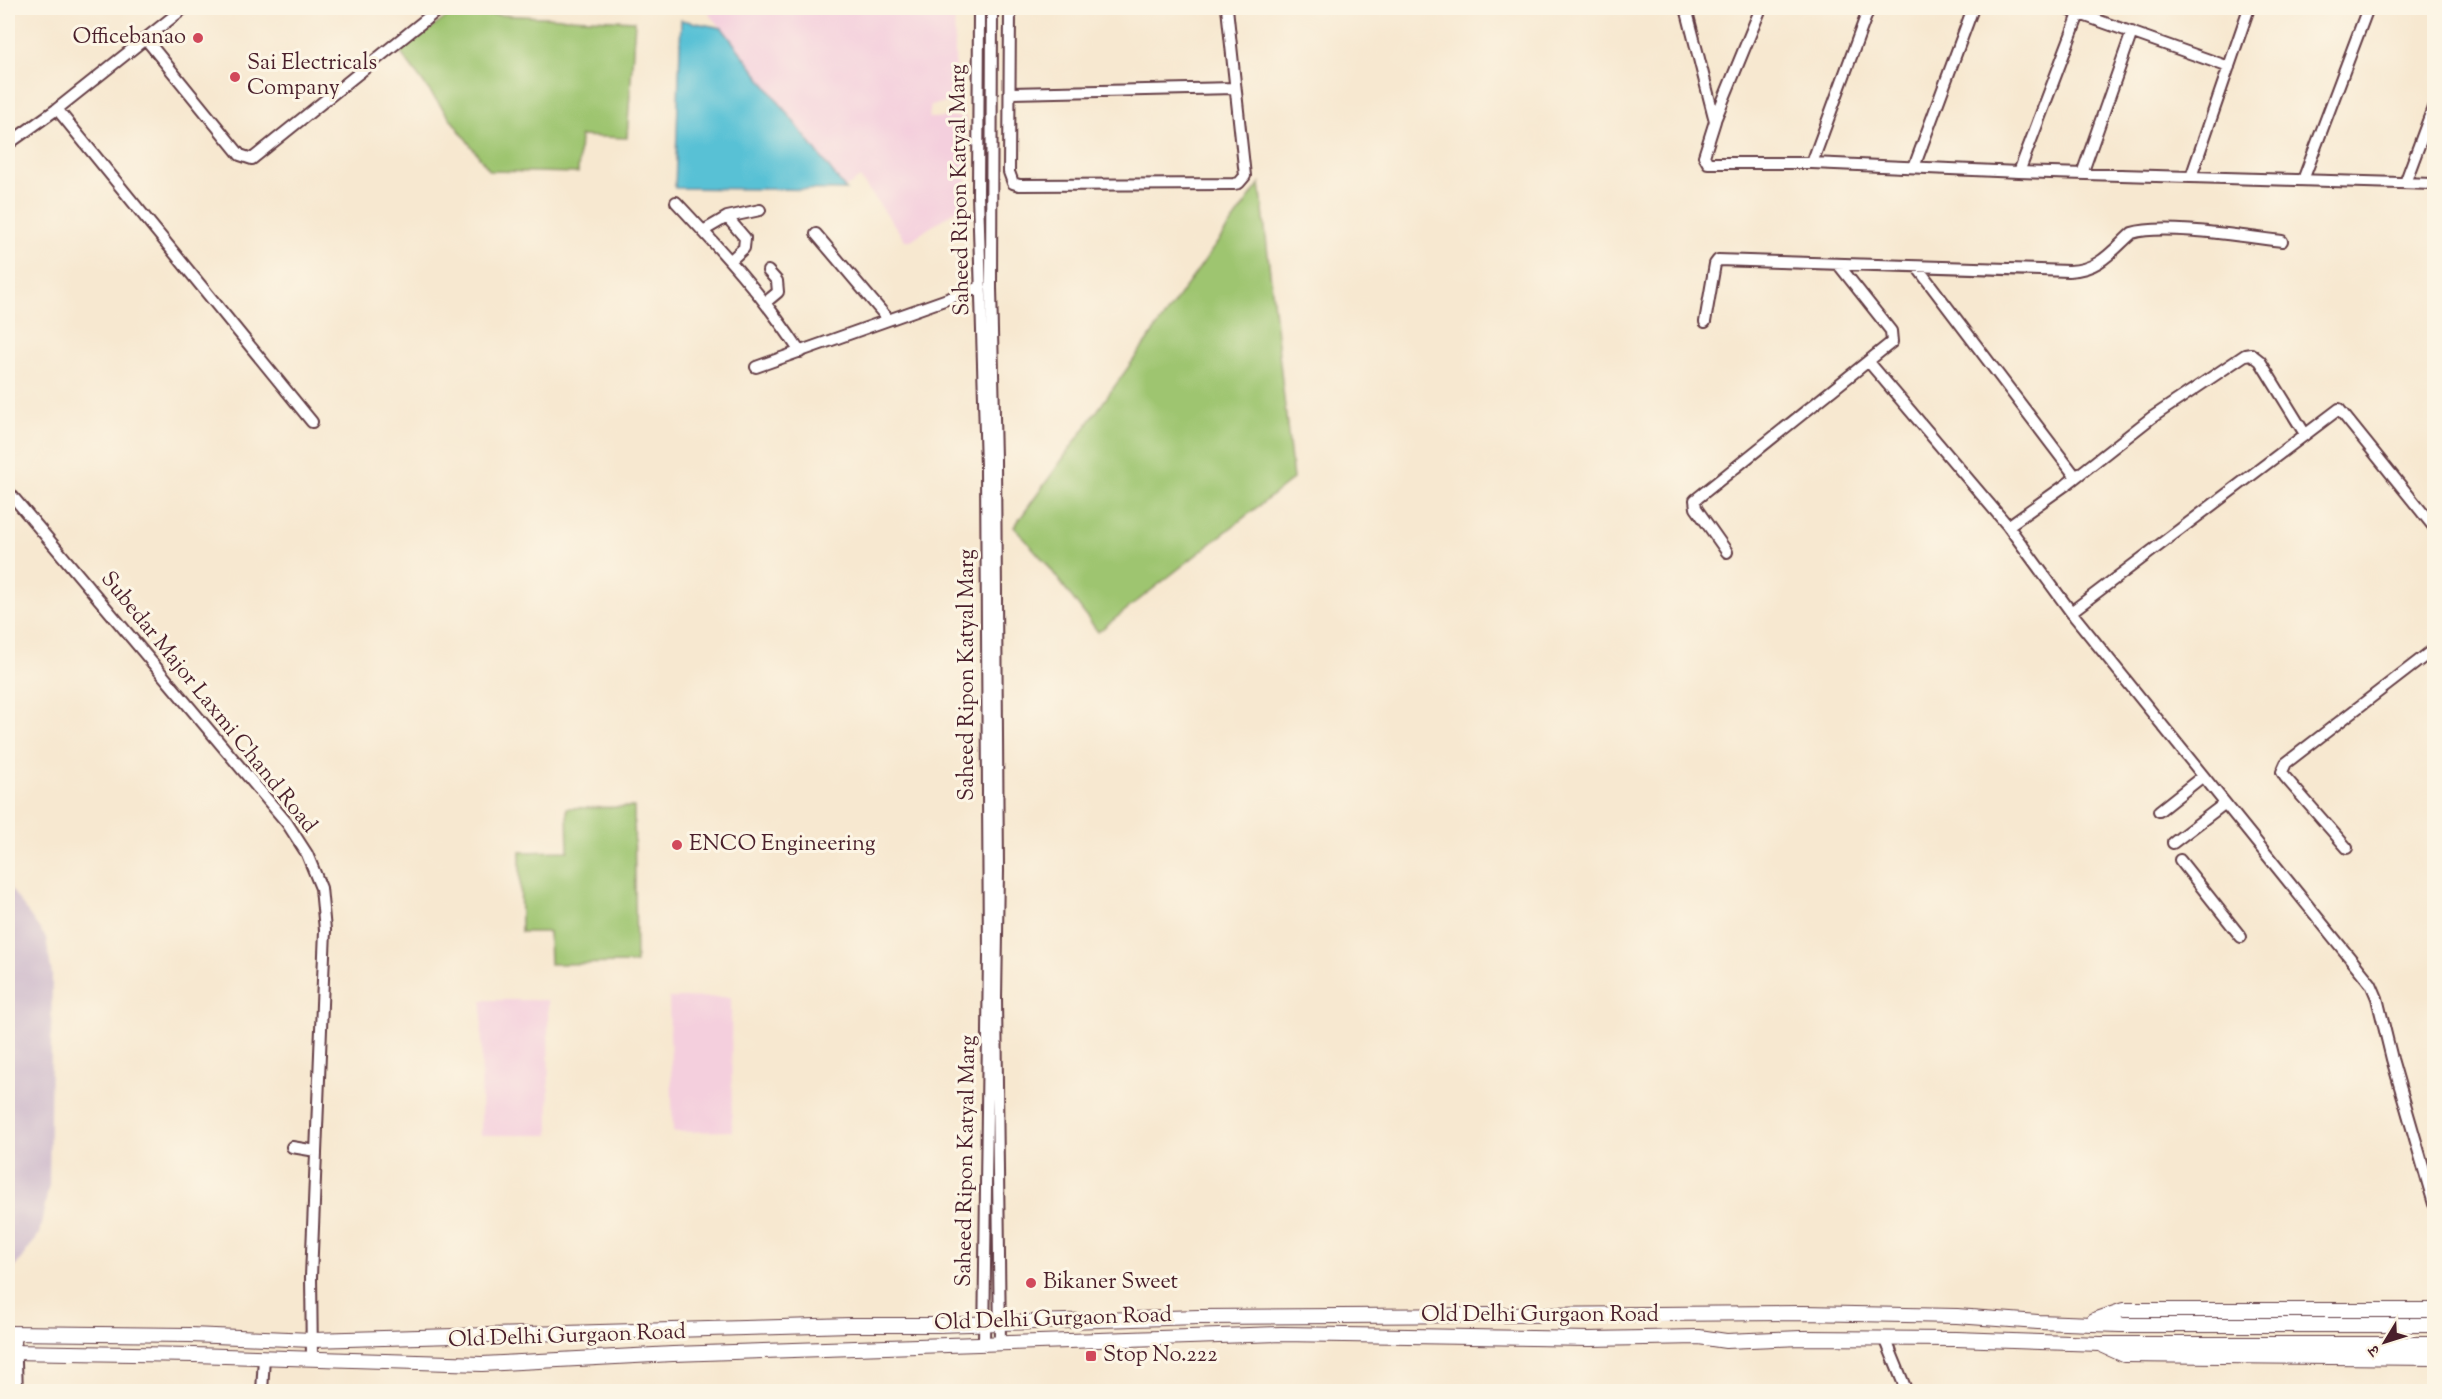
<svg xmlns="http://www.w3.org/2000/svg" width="2442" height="1399" viewBox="0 0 2442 1399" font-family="'Sorts Mill Goudy','Noto Serif Devanagari',serif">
<rect width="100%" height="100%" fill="#fcf5e5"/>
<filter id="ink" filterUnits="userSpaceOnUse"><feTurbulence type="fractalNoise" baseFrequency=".0167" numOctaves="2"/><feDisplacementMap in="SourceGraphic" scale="12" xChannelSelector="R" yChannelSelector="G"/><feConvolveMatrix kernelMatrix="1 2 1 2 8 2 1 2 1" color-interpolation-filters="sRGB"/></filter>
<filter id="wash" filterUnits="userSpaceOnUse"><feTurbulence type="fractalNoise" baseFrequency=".008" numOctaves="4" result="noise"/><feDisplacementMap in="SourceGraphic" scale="24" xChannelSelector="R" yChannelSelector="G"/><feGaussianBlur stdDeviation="1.35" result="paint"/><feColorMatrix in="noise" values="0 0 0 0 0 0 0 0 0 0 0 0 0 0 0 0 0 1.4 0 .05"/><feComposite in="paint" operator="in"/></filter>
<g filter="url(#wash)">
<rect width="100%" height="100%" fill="#f7e8d0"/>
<path fill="#f4cfdd" d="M 711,8 L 954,8 L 956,101 L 931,105 L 929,118 L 966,117 L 967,203 L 911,240 L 905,240 L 860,178 L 845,188 L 722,28 L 709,15 Z
M 731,997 L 732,1131 L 673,1132 L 669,998 Z
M 482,1000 L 548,1000 L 549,1135 L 481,1135 Z"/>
<path fill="#d0bdcd" d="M 8,885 L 46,938 L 52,975 L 49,1185 L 39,1234 L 8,1277 Z"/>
<path fill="#9ec570" stroke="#74724e" stroke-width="1.5" d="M 452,13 L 635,21 L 627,138 L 580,136 L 578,173 L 490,171 L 400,52 Z
M 1260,183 L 1293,479 L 1098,632 L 1046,563 L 1014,527 Z
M 634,807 L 636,963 L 550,964 L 549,932 L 521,932 L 520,852 L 568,851 L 567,808 Z"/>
<path fill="#58c1d5" stroke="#517080" stroke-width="1.5" d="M 681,20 L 722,28 L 846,190 L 675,188 Z"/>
</g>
<g filter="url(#ink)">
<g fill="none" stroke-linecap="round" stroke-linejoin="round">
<g stroke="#643d44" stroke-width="14">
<path id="minor" d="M 979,8 L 978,194 L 986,467 L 989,955 L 984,1343
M 992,8 L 991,288 L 995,459 L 998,871 L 996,998 L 1000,1342
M 1010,8 L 1009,172 L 1013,183 L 1019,185 L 1234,184 L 1239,183 L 1245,176 L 1227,8
M 1686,8 L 1715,121 L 1704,156 L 1708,163 L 1812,163 L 2019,172 L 2434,184
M 2063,8 L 2229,67
M 145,38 L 240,155 L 252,159 L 440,8
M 1011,93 L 1235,88
M 57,109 L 312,422
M 1715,120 L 1761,8
M 8,144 L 57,109 L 184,8
M 1812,163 L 1869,8
M 1914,167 L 1973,8
M 2019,172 L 2079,14
M 2082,174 L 2132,32
M 2191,177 L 2249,8
M 2303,180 L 2368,8
M 2405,183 L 2434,105
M 676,202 C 721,250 764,296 800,352
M 727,217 L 745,238 L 744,248 L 731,260
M 703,231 L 727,217 L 760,210
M 816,234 L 888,319
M 1917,267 L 2076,477
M 766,302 L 778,292 L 777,281 L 768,271
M 1705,322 L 1715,264 L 1718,260 L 2069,271 C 2099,270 2111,252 2132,233 C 2163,223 2247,237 2282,241
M 1868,361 L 2008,526 L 2071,612 L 2371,984 L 2377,998 L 2392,1059 L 2434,1204
M 756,367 L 981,287
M 8,491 L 287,823 L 307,854 L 321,888 L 325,930 L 311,1277 L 312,1358
M 2008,526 L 2067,484 L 2151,418 L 2245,355 L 2251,354 L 2260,361 L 2305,434
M 1727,552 L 1696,508 L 1695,500 L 1892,342 L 1891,331 L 1838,264
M 2071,612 L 2339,409 L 2434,527
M 2159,811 L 2203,776
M 2173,843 L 2224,804
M 2347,848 L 2285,777 L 2282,772 L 2286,763 L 2434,649
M 2180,860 L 2241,937
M 292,1147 L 316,1151
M 15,1333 L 17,1392
M 1885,1338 L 1907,1392
M 262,1392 L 264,1357"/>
</g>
<g stroke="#643d44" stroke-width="16">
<path id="major" d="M 2094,1320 L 2123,1310 L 2434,1310
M 8,1333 L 190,1335 L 312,1340 L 851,1325 L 938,1325 L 1199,1317 L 1803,1313 L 1957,1316 L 2038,1322 L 2120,1325 L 2434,1325
M 2104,1346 L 2124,1355 L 2434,1358
M 8,1352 L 194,1355 L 482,1364 L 673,1354 L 1282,1334 L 1590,1339 L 1699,1337 L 1726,1341 L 1801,1338 L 1956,1339 L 2100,1344 L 2434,1344"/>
</g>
<use href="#minor" stroke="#fff" stroke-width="10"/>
<use href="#major" stroke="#fff" stroke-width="14"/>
</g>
</g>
<g fill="#d1495b" stroke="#fcf5e5" stroke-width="2">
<circle cx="198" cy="38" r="6"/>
<circle cx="235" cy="77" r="6"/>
<circle cx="677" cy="845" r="6"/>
<circle cx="1031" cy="1283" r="6"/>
<rect x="1085" y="1350" width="12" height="12" rx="3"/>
</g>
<g text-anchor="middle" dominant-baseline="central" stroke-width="6" stroke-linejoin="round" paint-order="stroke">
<g font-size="22" fill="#4a1f2b" stroke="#fcf5e5" text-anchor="start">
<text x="186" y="38" text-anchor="end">Officebanao</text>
<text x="247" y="64">Sai Electricals<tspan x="247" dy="25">Company</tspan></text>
<text x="689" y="845">ENCO Engineering</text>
<text x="1043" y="1283">Bikaner Sweet</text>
<text x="1103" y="1356">Stop No.222</text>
</g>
<g font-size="22" fill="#4a1f2b" stroke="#fcf5e5">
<text transform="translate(961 190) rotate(-91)">Saheed Ripon Katyal Marg</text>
<text transform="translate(968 675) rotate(-90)">Saheed Ripon Katyal Marg</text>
<text transform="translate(208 703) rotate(51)">Subedar Major Laxmi Chand Road</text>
<text transform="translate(967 1161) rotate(-89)">Saheed Ripon Katyal Marg</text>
<text x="1540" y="1316">Old Delhi Gurgaon Road</text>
<text transform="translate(1053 1320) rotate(-2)">Old Delhi Gurgaon Road</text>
<text transform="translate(567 1337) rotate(-2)">Old Delhi Gurgaon Road</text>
</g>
</g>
<rect width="2442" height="1399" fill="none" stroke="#fcf5e5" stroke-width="30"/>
<g transform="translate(2385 1342) rotate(232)" stroke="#fcf5e5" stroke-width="4.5" paint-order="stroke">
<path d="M0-4.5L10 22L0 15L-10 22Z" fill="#4a1f2b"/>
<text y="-9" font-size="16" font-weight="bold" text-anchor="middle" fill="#4a1f2b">उ</text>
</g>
</svg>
